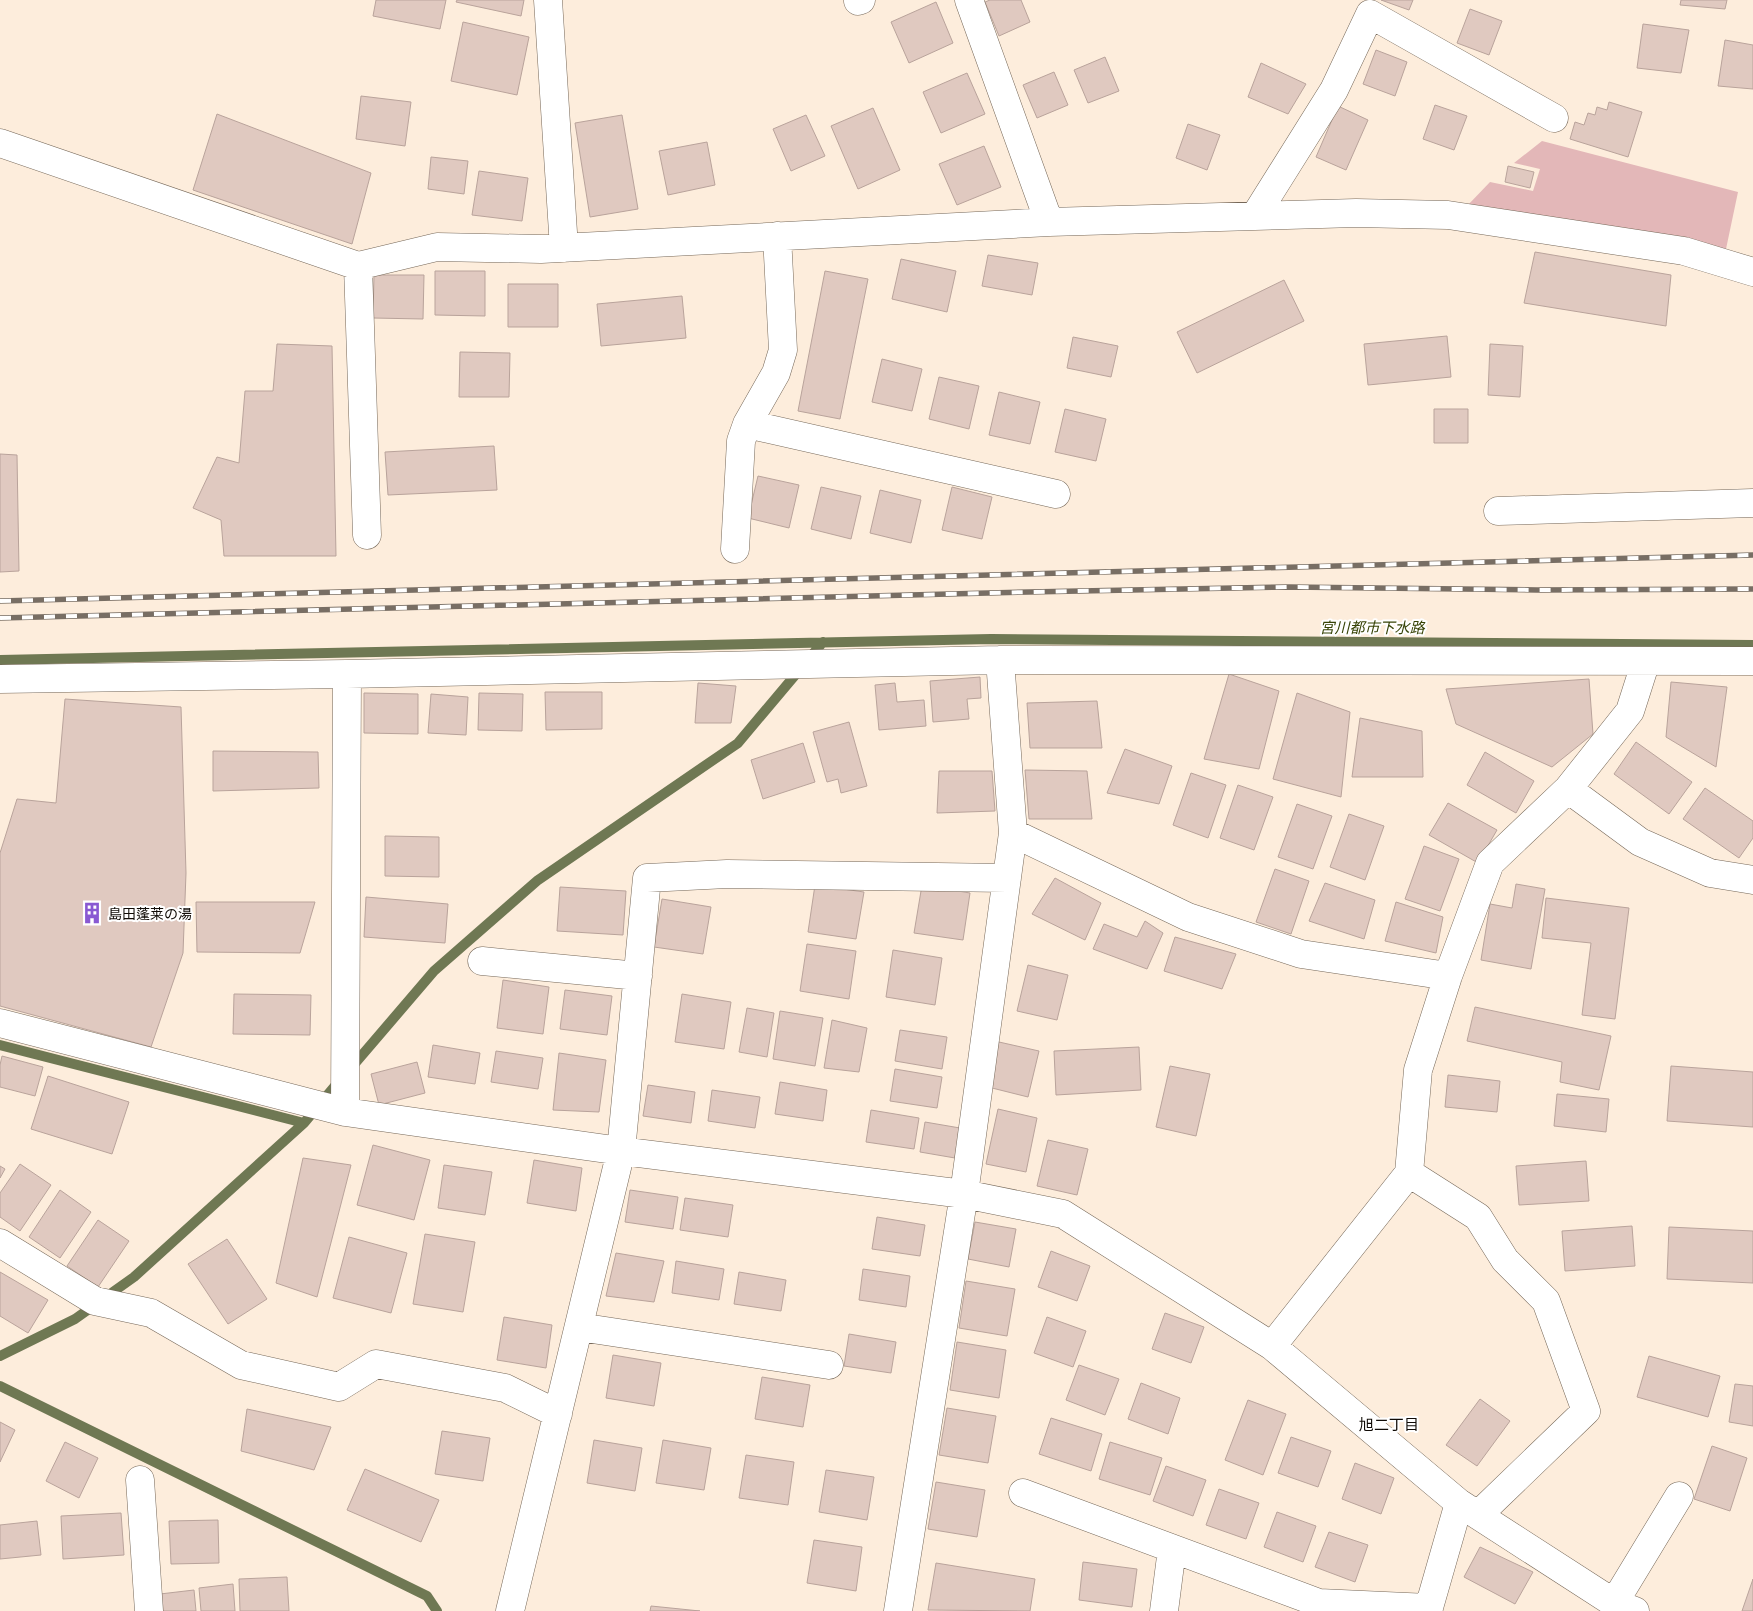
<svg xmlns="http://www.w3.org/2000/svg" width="1753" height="1611" viewBox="0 0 1753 1611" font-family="Lato,'Noto Sans JP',sans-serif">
<rect width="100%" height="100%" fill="#fdeddc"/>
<path fill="#e3b7b8" d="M 1542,141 L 1738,192 L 1726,249 L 1667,237 L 1467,206 L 1490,182 L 1533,191 L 1540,169 L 1514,163 Z"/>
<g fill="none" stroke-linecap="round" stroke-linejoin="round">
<path stroke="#6f7853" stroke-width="10" d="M 0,660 L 991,639 L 1753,645
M 0,1045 L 304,1123
M 351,1068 L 434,971 L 538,880 L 738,743 L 823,642
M 0,1356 L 75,1319 L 134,1277 L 304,1123 L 340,1080
M 0,1386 L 427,1596 L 437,1611"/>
</g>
<path fill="#e0c9c0" stroke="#b9a39b" d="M 376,0 L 446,0 L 440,29 L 373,16 Z
M 457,0 L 524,0 L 521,16 L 456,2 Z
M 990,0 L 1021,0 L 1030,22 L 999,36 L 985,2 Z
M 1381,0 L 1413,0 L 1409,10 Z
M 1681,0 L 1727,0 L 1725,9 L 1680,5 Z
M 936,2 L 953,43 L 909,63 L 891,22 Z
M 1470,9 L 1502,21 L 1489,55 L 1457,43 Z
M 463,22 L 529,37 L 517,95 L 451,81 Z
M 1643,24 L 1689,30 L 1681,73 L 1637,68 Z
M 1725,40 L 1753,45 L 1753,89 L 1718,86 Z
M 1376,50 L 1407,62 L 1395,96 L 1363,84 Z
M 1105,57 L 1119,91 L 1088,103 L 1074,70 Z
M 1261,63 L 1306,84 L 1288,114 L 1248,97 Z
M 1054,72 L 1068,105 L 1037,118 L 1023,85 Z
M 967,73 L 985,114 L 941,133 L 923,92 Z
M 361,96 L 411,102 L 405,146 L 356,139 Z
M 1609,102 L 1642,112 L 1628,157 L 1570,139 L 1575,122 L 1584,125 L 1588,113 L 1595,115 L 1597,107 L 1607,110 Z
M 1435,105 L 1467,116 L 1454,150 L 1423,139 Z
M 1338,106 L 1368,120 L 1346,170 L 1316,157 Z
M 873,108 L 900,170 L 858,189 L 831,126 Z
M 217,114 L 371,173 L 352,244 L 193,190 Z
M 622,115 L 638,209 L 590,217 L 575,123 Z
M 806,115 L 825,156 L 791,171 L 773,129 Z
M 1188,124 L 1220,135 L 1207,170 L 1176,158 Z
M 707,142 L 715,185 L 668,195 L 659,151 Z
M 984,146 L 1001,187 L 957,205 L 939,164 Z
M 431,157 L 468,161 L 464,194 L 428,189 Z
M 1508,166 L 1534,172 L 1530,188 L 1505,182 Z
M 479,171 L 528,178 L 522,221 L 472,215 Z
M 1535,252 L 1671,275 L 1666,326 L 1524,303 Z
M 988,255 L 1038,263 L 1032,295 L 982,286 Z
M 901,259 L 956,271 L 947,312 L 892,299 Z
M 435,271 L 485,271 L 485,316 L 435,315 Z
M 825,271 L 868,279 L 840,419 L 798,411 Z
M 374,275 L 424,275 L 423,319 L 373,318 Z
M 1284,280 L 1304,321 L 1197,373 L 1177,332 Z
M 508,284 L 558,284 L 558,327 L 508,327 Z
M 682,296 L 686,338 L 601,346 L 597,304 Z
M 1447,336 L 1451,377 L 1368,385 L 1364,344 Z
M 1073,337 L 1118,346 L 1111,377 L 1067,368 Z
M 277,344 L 332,346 L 336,556 L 224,556 L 221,520 L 193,508 L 217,457 L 239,463 L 245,391 L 273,391 Z
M 1490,344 L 1523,346 L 1520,397 L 1488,395 Z
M 460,352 L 510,353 L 509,397 L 459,397 Z
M 882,359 L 922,369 L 912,411 L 872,402 Z
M 939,377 L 979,386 L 969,429 L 929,419 Z
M 999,392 L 1040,402 L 1030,444 L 989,435 Z
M 1065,409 L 1106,419 L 1096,461 L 1055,452 Z
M 1434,409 L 1468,409 L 1468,443 L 1434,443 Z
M 494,446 L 497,490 L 388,495 L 385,452 Z
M 0,454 L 17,455 L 19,571 L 0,572 Z
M 758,476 L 799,485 L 789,528 L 748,518 Z
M 821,487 L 861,496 L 851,539 L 811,529 Z
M 952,487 L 992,497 L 982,539 L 942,530 Z
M 880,490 L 921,500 L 911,543 L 870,533 Z
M 1229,674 L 1279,691 L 1259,769 L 1204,759 Z
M 980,677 L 981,698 L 967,699 L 969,719 L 933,722 L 930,681 Z
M 1589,679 L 1593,734 L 1552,767 L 1456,724 L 1446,689 Z
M 1671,682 L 1727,687 L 1716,767 L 1666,737 Z
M 698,683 L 736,686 L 731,723 L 695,723 Z
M 895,683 L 897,702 L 924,700 L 926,726 L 879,730 L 875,685 Z
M 545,692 L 602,692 L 602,729 L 546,730 Z
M 364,693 L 418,694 L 418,734 L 364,733 Z
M 479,693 L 523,694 L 522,731 L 478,730 Z
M 1297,693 L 1350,712 L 1341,797 L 1273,779 Z
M 431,694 L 468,697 L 466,735 L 428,733 Z
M 65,699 L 181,707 L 186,873 L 183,953 L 151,1047 L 0,1006 L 0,853 L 17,799 L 56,803 Z
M 1097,701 L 1102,748 L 1030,748 L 1027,703 Z
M 1360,718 L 1422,731 L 1423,777 L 1352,777 Z
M 849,722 L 867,786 L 841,793 L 838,779 L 827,782 L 813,732 Z
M 1636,742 L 1692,782 L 1669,814 L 1614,774 Z
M 803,743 L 815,782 L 763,799 L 751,760 Z
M 1125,749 L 1172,766 L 1159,804 L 1107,793 Z
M 213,751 L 318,752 L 319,788 L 213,791 Z
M 1485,752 L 1534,781 L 1516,813 L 1467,785 Z
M 1025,770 L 1087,771 L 1092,819 L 1029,819 Z
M 939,771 L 992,771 L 995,811 L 937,813 Z
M 1191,773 L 1226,785 L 1208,838 L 1173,825 Z
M 1238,785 L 1273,797 L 1254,850 L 1220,838 Z
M 1705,788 L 1753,821 L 1753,838 L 1739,858 L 1683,819 Z
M 1448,803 L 1497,830 L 1478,863 L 1429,835 Z
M 1297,804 L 1332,816 L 1313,869 L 1278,857 Z
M 1349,814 L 1384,826 L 1365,880 L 1330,867 Z
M 385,836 L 439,837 L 439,877 L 385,876 Z
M 1424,846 L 1459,859 L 1440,911 L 1405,899 Z
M 1275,869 L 1309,881 L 1291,934 L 1256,922 Z
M 1055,878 L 1101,903 L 1085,940 L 1032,914 Z
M 1325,883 L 1375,900 L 1364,939 L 1309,921 Z
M 1516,884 L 1545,889 L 1531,969 L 1481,960 L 1490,904 L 1512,908 Z
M 815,885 L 864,892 L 856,939 L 808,932 Z
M 922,885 L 970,893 L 963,940 L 914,933 Z
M 560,887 L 626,891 L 623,935 L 557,931 Z
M 366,897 L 448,904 L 445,943 L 364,937 Z
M 1546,898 L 1629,908 L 1615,1019 L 1582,1015 L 1591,943 L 1542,938 Z
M 662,899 L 711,907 L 703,954 L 654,947 Z
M 196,902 L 315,902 L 300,953 L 197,952 Z
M 1396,902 L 1443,917 L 1436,953 L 1385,941 Z
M 1145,921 L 1163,933 L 1147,969 L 1093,949 L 1104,924 L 1137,937 Z
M 1175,937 L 1236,954 L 1222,989 L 1164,971 Z
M 807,944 L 856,951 L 849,999 L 800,991 Z
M 893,950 L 942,958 L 935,1005 L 886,997 Z
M 1028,965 L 1068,975 L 1057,1020 L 1017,1011 Z
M 503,980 L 549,987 L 543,1034 L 497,1028 Z
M 565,990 L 612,996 L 607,1035 L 560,1029 Z
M 234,994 L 311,995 L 310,1035 L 233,1034 Z
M 682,994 L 731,1002 L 724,1049 L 675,1042 Z
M 1475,1007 L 1611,1036 L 1599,1090 L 1560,1082 L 1562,1062 L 1467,1041 Z
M 747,1008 L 774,1013 L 767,1057 L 739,1052 Z
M 780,1011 L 823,1018 L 815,1066 L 773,1059 Z
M 832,1020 L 867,1028 L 859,1072 L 824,1068 Z
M 900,1030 L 947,1037 L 942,1069 L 895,1061 Z
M 999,1042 L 1039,1051 L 1028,1097 L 988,1087 Z
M 433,1045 L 480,1053 L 475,1084 L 428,1077 Z
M 1139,1047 L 1141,1090 L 1056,1095 L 1054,1051 Z
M 496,1051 L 543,1058 L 538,1089 L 491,1082 Z
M 559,1053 L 606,1060 L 599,1112 L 553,1110 Z
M 2,1056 L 43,1067 L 35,1096 L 0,1087 L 0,1065 Z
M 417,1062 L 425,1093 L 379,1105 L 371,1074 Z
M 1170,1066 L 1210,1074 L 1196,1136 L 1156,1127 Z
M 1671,1066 L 1753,1072 L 1753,1127 L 1667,1121 Z
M 895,1069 L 942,1077 L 937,1108 L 890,1101 Z
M 1448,1075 L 1500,1081 L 1497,1112 L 1445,1107 Z
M 48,1076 L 129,1102 L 112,1154 L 31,1129 Z
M 780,1082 L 827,1090 L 823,1121 L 775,1114 Z
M 648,1085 L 695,1092 L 691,1123 L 643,1116 Z
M 712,1090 L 760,1097 L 755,1128 L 708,1121 Z
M 1557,1094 L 1609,1099 L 1606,1132 L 1554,1126 Z
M 998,1109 L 1037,1118 L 1026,1172 L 986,1164 Z
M 871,1110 L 919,1118 L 914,1149 L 866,1142 Z
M 925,1122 L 960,1128 L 955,1158 L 920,1152 Z
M 1048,1140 L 1088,1149 L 1077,1195 L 1037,1186 Z
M 373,1145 L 430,1160 L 414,1220 L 357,1205 Z
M 303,1158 L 351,1165 L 317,1297 L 276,1283 Z
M 534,1160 L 582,1168 L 576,1211 L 527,1203 Z
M 1586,1161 L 1589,1201 L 1519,1205 L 1516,1166 Z
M 20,1164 L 51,1185 L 20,1231 L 0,1217 L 0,1193 Z
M 444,1165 L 492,1172 L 485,1215 L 438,1208 Z
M 0,1166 L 5,1169 L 0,1178 Z
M 60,1190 L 91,1212 L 60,1258 L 29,1237 Z
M 630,1190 L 678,1197 L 673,1229 L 625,1222 Z
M 685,1198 L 733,1205 L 728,1237 L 680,1230 Z
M 877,1217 L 925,1225 L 920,1256 L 872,1249 Z
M 98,1220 L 129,1241 L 98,1287 L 67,1266 Z
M 975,1222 L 1016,1229 L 1009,1267 L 968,1259 Z
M 1632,1226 L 1635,1266 L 1565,1271 L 1562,1231 Z
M 1669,1227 L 1753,1231 L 1753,1283 L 1667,1279 Z
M 425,1234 L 475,1242 L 463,1312 L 413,1304 Z
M 349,1237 L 407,1253 L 391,1313 L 333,1298 Z
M 227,1239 L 267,1299 L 228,1324 L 188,1264 Z
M 1051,1251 L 1090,1266 L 1077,1301 L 1038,1287 Z
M 616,1253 L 664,1261 L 654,1302 L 606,1296 Z
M 676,1261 L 724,1269 L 719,1300 L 672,1293 Z
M 863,1269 L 910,1276 L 906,1307 L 859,1300 Z
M 0,1272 L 48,1300 L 28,1333 L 0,1316 Z
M 739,1272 L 786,1280 L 781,1311 L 734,1304 Z
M 966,1281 L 1015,1289 L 1007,1336 L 959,1328 Z
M 1165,1313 L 1204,1327 L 1191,1363 L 1152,1349 Z
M 504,1317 L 552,1325 L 546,1368 L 497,1360 Z
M 1047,1317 L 1086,1331 L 1073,1367 L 1034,1353 Z
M 849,1334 L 896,1342 L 891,1373 L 844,1366 Z
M 957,1342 L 1006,1350 L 999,1398 L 950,1390 Z
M 613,1355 L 661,1363 L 654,1406 L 606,1398 Z
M 1649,1356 L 1720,1376 L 1708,1417 L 1637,1397 Z
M 1079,1365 L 1119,1379 L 1105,1415 L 1066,1400 Z
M 762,1377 L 810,1385 L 803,1427 L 755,1419 Z
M 1141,1383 L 1180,1398 L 1168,1434 L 1128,1419 Z
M 1735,1384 L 1753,1386 L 1753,1426 L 1729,1422 Z
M 1480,1399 L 1510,1421 L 1477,1466 L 1446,1445 Z
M 1248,1400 L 1286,1414 L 1263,1475 L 1225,1460 Z
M 947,1408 L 996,1416 L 988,1463 L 939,1455 Z
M 247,1409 L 331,1427 L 314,1470 L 241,1451 Z
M 1051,1418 L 1102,1434 L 1091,1471 L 1039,1454 Z
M 0,1422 L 15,1430 L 0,1462 Z
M 442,1431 L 490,1438 L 483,1481 L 435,1474 Z
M 1291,1437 L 1331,1451 L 1318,1487 L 1278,1473 Z
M 594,1440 L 642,1448 L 635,1491 L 587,1483 Z
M 663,1440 L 711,1448 L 704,1490 L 656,1483 Z
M 65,1442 L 98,1458 L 79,1498 L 46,1481 Z
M 1110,1442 L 1162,1458 L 1150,1495 L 1099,1479 Z
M 1712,1446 L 1747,1458 L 1730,1511 L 1694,1499 Z
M 746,1455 L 794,1462 L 788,1505 L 739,1498 Z
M 1355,1463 L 1394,1478 L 1381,1514 L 1342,1499 Z
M 1166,1466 L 1206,1480 L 1193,1516 L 1153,1501 Z
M 365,1469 L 439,1500 L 421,1542 L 347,1510 Z
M 826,1470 L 874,1477 L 867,1520 L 819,1512 Z
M 936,1482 L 985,1490 L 977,1537 L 928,1529 Z
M 1219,1489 L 1259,1503 L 1246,1539 L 1206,1525 Z
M 1277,1512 L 1316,1526 L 1303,1562 L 1264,1547 Z
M 121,1513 L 124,1555 L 63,1559 L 61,1516 Z
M 218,1520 L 219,1563 L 171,1564 L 169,1521 Z
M 37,1521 L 41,1555 L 0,1559 L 0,1525 Z
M 1329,1532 L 1368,1545 L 1355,1582 L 1315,1567 Z
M 814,1540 L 862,1547 L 856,1591 L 807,1583 Z
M 1480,1547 L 1533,1572 L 1515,1604 L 1464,1577 Z
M 1083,1562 L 1137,1569 L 1132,1607 L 1079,1600 Z
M 936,1563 L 1035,1579 L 1030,1611 L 928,1610 Z
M 287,1577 L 289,1611 L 240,1611 L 239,1579 Z
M 1753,1579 L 1753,1611 L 1742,1611 Z
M 233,1584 L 235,1611 L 201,1611 L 199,1588 Z
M 194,1590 L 196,1611 L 162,1611 L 160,1594 Z
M 651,1606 L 700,1611 L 650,1611 Z"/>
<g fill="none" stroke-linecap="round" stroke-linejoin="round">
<g stroke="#766859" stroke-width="29">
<path id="minor" d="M 548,0 L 564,248
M 969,0 L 1049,222
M 858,1 L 861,0
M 0,143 L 358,266 L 437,247 L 541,249 L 1049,222 L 1356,213 L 1448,215 L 1684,251 L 1753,272
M 1255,216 L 1334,90 L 1370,14 L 1554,118
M 358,266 L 367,535
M 747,424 L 1056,494
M 1498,511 L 1753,503
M 735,549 L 741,441 L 747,424 L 776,373 L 783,350 L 777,236
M 0,679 L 347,674 L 1000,660 L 1753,661
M 1568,789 L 1640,842 L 1710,873 L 1753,880
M 1013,833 L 1188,917 L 1301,954 L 1448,976
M 482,961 L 638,976
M 0,1023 L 345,1112 L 621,1151 L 964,1194 L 1063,1214 L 1272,1346 L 1459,1503 L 1614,1603 L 1635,1611
M 345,1112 L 347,674
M 1409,1173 L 1478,1217 L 1505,1260 L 1546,1301 L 1586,1411 L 1478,1515
M 0,1243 L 95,1301 L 151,1313 L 241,1365 L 339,1387 L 376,1364 L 505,1388 L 558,1414
M 579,1327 L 829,1365
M 1272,1346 L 1409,1173 L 1418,1070 L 1448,976 L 1490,863 L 1568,789 L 1630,711 L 1646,661
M 140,1480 L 149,1611
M 1023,1493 L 1319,1603 L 1429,1608
M 1614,1603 L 1679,1496
M 510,1611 L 621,1151 L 647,878 L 727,874 L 1007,878
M 898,1611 L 964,1194 L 1013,833 L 1000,660
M 1164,1611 L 1172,1549
M 1428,1611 L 1459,1503"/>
</g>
<use href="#minor" stroke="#fff" stroke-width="28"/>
<g stroke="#786e64" stroke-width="5.5">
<path id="rail" d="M 0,601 L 1753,555
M 0,618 L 1029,592 L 1289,587 L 1537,590 L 1753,589"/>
</g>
<use href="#rail" stroke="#fff" stroke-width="4" stroke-dasharray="11" stroke-linecap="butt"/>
</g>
<defs>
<g id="building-bare" transform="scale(1.725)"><path d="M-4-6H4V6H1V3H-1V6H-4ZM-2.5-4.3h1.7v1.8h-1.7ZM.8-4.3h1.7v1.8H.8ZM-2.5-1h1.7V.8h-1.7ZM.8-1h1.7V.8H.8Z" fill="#8959d2" stroke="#fff" stroke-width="2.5" paint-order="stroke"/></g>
</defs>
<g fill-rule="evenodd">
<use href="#building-bare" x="92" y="913"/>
</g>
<g text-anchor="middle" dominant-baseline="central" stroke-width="4" stroke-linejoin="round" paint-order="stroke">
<g font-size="14" fill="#100b06" stroke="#fff" text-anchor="start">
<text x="108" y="913">島田蓬莱の湯</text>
</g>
<g font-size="15" font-style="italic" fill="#374306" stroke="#fff">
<text x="1372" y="627">宮川都市下水路</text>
</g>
<g font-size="15" fill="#100b06" stroke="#fff">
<text x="1389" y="1424">旭二丁目</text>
</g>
</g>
</svg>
